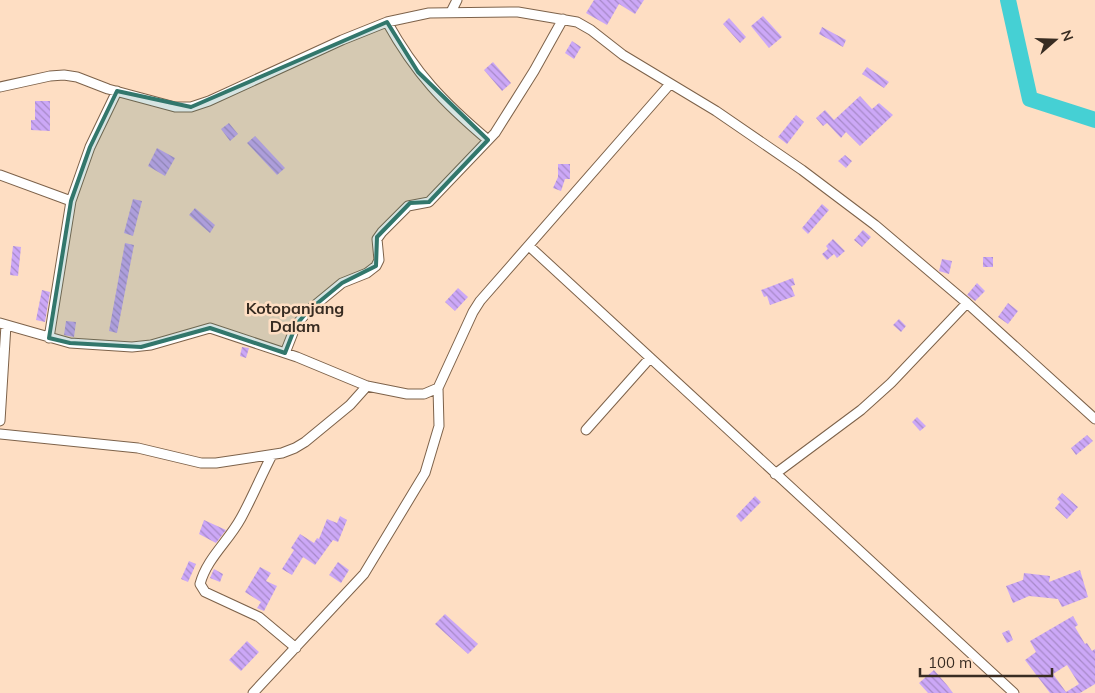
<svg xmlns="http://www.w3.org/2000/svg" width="1095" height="693" viewBox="0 0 1095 693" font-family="Mulish,sans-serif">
<defs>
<pattern id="building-back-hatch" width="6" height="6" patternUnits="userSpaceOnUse" patternTransform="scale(1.25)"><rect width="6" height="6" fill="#cca8f7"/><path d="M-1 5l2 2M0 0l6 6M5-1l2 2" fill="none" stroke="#a789c8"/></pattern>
</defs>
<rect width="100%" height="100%" fill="#fedec3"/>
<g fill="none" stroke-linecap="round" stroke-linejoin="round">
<path stroke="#45d0d4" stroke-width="16" d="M 1008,0 L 1030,99 L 1095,120"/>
</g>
<path fill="url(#building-back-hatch)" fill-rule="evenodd" d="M 594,0 L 644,0 L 635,14 L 619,4 L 607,25 L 586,13 Z
M 763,16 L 782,37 L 769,48 L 751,26 Z
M 729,18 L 746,37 L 740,43 L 723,24 Z
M 822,27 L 846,40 L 843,47 L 819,34 Z
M 572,41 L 581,47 L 574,59 L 565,53 Z
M 493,62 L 511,83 L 502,91 L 484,70 Z
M 867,67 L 889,82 L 884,88 L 862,74 Z
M 860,96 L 872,109 L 879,103 L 893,115 L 860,146 L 846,132 L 841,138 L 827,123 L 823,126 L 816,118 L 825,110 L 834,120 Z
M 35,101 L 50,101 L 50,131 L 31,130 L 31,120 L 35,120 Z
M 796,115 L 804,122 L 787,144 L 778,137 Z
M 229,123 L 238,134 L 230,141 L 221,129 Z
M 255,136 L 285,168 L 277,175 L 247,143 Z
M 157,148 L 175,158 L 165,176 L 148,166 Z
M 845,155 L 852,161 L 846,168 L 838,161 Z
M 558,164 L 570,164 L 570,179 L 565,179 L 561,191 L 553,188 L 558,177 Z
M 133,199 L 142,201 L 133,236 L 124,233 Z
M 822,204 L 829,210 L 808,234 L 802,228 Z
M 195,208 L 215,225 L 210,233 L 189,215 Z
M 863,230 L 871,237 L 862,247 L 854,240 Z
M 833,239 L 845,251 L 837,258 L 834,254 L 827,260 L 822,254 L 828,249 L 826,246 Z
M 125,243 L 134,245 L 117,333 L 109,331 Z
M 13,246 L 21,247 L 18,276 L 10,275 Z
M 983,257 L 993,257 L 993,267 L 983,267 Z
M 942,259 L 952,261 L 949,274 L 939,271 Z
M 793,278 L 795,285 L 791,286 L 795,296 L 770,305 L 767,296 L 764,297 L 761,290 Z
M 977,283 L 985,291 L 975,301 L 967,295 Z
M 458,288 L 468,297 L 455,311 L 445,302 Z
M 42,290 L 50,292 L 45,322 L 36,320 Z
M 1008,303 L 1018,311 L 1008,324 L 998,317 Z
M 899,319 L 906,326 L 901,332 L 893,325 Z
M 66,321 L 76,322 L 74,337 L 64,335 Z
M 242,347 L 249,348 L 246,358 L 240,356 Z
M 917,417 L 926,426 L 920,431 L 912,422 Z
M 1087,435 L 1093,441 L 1076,455 L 1071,448 Z
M 1062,493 L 1078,507 L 1067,519 L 1055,508 L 1060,502 L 1057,499 Z
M 755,496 L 761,502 L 741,522 L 736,516 Z
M 340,516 L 347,520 L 338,542 L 333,540 L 315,565 L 303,557 L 292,575 L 282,569 L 294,550 L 291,548 L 300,534 L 314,543 L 317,538 L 319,539 L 327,519 L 337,523 Z
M 204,520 L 226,530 L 216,543 L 199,534 Z
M 189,561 L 196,564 L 188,582 L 181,579 Z
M 338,562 L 349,570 L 341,583 L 329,575 Z
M 260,567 L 271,573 L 266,581 L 277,586 L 264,611 L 257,608 L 261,602 L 245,592 Z
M 214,569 L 223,574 L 220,582 L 210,578 Z
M 1080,570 L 1088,597 L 1062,607 L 1058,599 L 1029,596 L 1013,603 L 1006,586 L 1023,580 L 1024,573 L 1050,576 L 1049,582 Z
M 445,614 L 478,644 L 468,654 L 435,624 Z
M 1073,616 L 1078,625 L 1075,627 L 1085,644 L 1087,643 L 1092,651 L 1095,649 L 1095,684 L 1080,693 L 1050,693 L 1025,660 L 1036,652 L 1030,641 ZM 1067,665 L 1079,684 L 1066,692 L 1053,674 Z
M 1009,630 L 1013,640 L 1007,643 L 1002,633 Z
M 247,641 L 259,652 L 241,671 L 229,660 Z
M 934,670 L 947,685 L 953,693 L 928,693 L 919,683 Z"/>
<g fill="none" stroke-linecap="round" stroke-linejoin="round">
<g stroke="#7d624a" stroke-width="11">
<path id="minor" d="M 451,12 L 457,0
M 387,22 C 416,74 443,102 488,140
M 0,87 L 50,76 L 64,75 L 77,77 L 108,89 L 175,107 L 191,107 L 209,101 L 342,40 L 387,22 L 429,13 L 518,12 L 577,22 L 591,30 L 623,55 L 716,111 L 802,170 L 875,225 L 967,303 L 1095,419
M 0,175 L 71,201
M 529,246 L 1014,693
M 0,323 L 70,343 L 132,347 L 151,345 L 210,328 L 297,357 L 367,386 L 407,394 L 424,394 L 438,388
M 49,338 L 71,201 L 90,147 L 117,91
M 285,353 L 296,325 L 308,311 L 342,283 L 367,273 L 376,266 L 379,260 L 377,239 L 382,232 L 408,206 L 429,202 L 495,133 L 534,71 L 563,19
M 0,421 L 6,325
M 586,430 L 650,358
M 0,434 L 138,448 L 201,463 L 216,463 L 282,453 L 295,448 L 305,442 L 350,405 L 367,386
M 272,455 C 261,476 252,498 241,518 C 228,542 207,558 200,584 L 205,592 L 259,617 L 296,648
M 775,474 L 861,410 L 891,383 L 967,303
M 253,693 L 364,574 L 425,473 L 439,426 L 438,388 L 473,312 L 480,301 L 670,84"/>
</g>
<use href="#minor" stroke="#fff" stroke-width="9"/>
</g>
<path fill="#32776c" fill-opacity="0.2" stroke="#32776c" stroke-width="4" stroke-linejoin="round" d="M 387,22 L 418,72 L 488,140 L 429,202 L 410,203 L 377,237 L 376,266 L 342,283 L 308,311 L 296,325 L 285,353 L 210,328 L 141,347 L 70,343 L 49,338 L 71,201 L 90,147 L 117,91 L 191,107 Z"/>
<g text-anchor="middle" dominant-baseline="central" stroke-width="5" stroke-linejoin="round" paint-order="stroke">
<g font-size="16" font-weight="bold" fill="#382c22" stroke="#fedec3">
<text x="295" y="308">Kotopanjang<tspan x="295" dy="18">Dalam</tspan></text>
</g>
</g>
<g transform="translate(1055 40) rotate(70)" stroke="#fedec3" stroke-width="4" paint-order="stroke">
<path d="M0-4L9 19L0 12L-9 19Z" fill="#382c22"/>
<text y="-8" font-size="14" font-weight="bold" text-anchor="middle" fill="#382c22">N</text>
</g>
<path d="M920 668v8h132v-8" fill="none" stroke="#382c22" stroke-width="2.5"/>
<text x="928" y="668" font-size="15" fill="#382c22" stroke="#fedec3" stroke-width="4" paint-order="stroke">100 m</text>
</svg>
